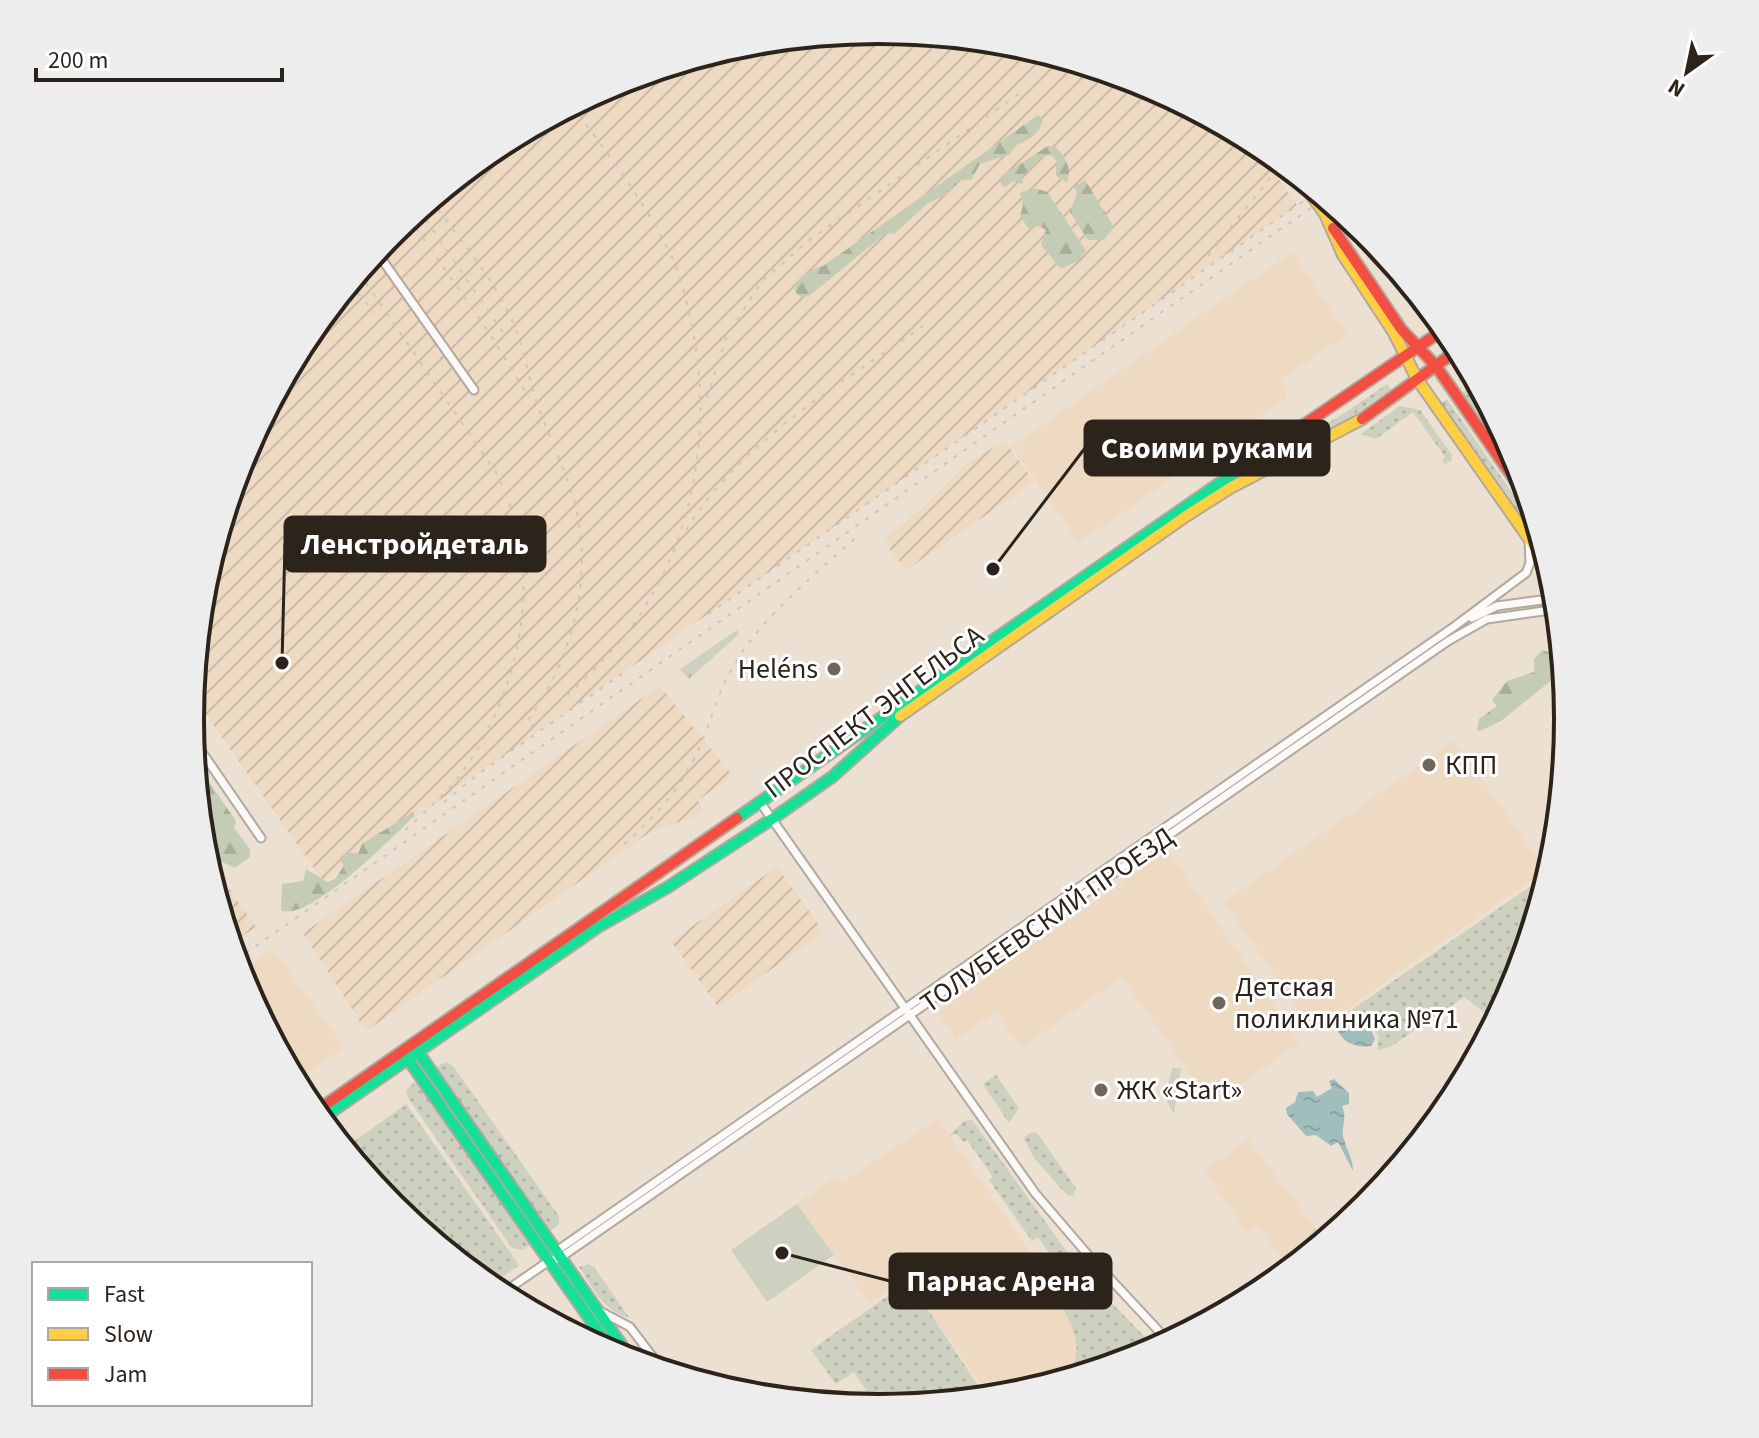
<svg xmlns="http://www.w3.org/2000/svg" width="1759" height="1438" viewBox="0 0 1759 1438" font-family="'Source Sans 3',sans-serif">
<defs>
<pattern id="industrial-furrows" width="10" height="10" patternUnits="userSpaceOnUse" patternTransform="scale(2)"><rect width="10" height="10" fill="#eed9c3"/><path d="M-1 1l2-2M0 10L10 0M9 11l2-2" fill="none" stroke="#ccbaa7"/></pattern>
<pattern id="grass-dots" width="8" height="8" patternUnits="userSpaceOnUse" patternTransform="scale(2)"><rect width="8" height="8" fill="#ced1c0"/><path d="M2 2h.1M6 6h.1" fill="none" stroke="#b1b3a4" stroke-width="1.8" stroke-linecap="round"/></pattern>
<pattern id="forest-firs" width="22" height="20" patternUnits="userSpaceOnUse" patternTransform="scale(2)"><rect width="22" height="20" fill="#c4ccb5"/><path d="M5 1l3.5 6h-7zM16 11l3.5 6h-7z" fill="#a9af9b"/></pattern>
<pattern id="wetland-marsh" width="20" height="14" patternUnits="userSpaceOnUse" patternTransform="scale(2)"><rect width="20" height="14" fill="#ced1c0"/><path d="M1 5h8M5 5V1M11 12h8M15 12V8" fill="none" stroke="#b1b3a4"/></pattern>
<pattern id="water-ripples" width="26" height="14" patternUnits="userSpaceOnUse" patternTransform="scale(2)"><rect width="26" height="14" fill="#a0bebc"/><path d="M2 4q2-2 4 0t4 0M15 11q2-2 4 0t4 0" fill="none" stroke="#8aa3a1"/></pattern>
</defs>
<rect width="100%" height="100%" fill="#ece0d2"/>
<path fill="#eed9c3" d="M 1292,252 L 1347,334 L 1282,379 L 1287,397 L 1079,543 L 1012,446 Z
M 1454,741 L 1546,870 L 1314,1032 L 1224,902 Z
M 1168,850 L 1300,1043 L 1211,1104 L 1122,977 L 1021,1048 L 995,1012 L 956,1040 L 938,1012 Z
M 273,949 L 344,1047 L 295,1081 L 240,972 Z
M 938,1118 L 1044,1272 L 1074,1326 L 1077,1354 L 1069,1371 L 1058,1381 L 1013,1395 L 990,1397 L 906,1278 L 870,1303 L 797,1204 L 835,1177 L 842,1182 Z
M 1248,1139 L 1315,1228 L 1287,1260 L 1280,1256 L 1257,1225 L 1247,1231 L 1204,1171 Z"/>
<path fill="url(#industrial-furrows)" d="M 880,30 L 1014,43 L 1144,83 L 1250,139 L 1297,205 L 323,881 L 193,696 L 204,584 L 243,455 L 307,336 L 393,231 L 497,146 L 616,82 L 746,43 Z
M 1005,441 L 1034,482 L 906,570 L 883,540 L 929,502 L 965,464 Z
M 660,686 L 733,776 L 698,800 L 703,809 L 697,816 L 650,832 L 366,1031 L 303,933 Z
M 203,851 L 256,927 L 231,944 L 204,853 Z
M 777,867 L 824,932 L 718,1007 L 671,941 Z"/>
<path fill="url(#grass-dots)" d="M 1477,382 L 1516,456 L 1520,475 L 1461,394 Z
M 1387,384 L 1391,389 L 1348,419 L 1263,464 L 1262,461 L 1343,414 Z
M 1447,399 L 1540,533 L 1547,556 L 1441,403 Z
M 1400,406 L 1420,410 L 1452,455 L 1451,460 L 1445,464 L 1442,460 L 1445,457 L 1413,412 L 1376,439 L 1361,434 Z
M 1545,876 L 1547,879 L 1516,983 L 1496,1021 L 1464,997 L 1390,1047 L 1377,1050 L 1379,1037 L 1373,1029 L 1347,1013 Z
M 446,1062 L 453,1066 L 559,1216 L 559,1224 L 549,1232 L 435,1068 Z
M 996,1075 L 1019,1108 L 1009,1123 L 983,1084 Z
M 416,1081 L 530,1245 L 523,1250 L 512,1248 L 408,1098 L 406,1090 Z
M 406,1104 L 519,1265 L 489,1286 L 392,1206 L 345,1148 Z
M 972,1120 L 1070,1256 L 1068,1263 L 1051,1274 L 1044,1271 L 1058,1266 L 1038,1237 L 1032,1241 L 989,1180 L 993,1177 L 967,1140 L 963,1142 L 957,1134 L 949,1136 L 964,1121 Z
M 1032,1132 L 1038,1134 L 1076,1188 L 1073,1196 L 1066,1194 L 1035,1159 L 1023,1138 Z
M 1315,1228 L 1324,1241 L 1253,1297 L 1249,1292 L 1295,1254 Z
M 588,1264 L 594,1267 L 629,1317 C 605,1314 592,1286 579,1267 Z
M 1074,1270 L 1079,1270 L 1156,1348 L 1059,1381 C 1096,1350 1065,1318 1052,1285 Z
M 909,1281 L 977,1384 L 990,1397 L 878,1408 L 854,1372 L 836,1384 L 811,1350 Z"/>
<path fill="url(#forest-firs)" d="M 1038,115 L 1043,120 C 1040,133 1028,141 1016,145 L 1010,154 L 980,164 L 971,180 L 959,180 L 946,195 L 928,203 L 894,234 L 886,233 L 809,296 L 801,297 L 795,292 C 796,276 808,270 823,266 Z
M 1048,146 L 1056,147 C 1066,159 1072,167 1067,182 L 1056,176 L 1056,160 L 1051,155 L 1040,158 L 1022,177 L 1023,184 L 1014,181 L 1005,187 L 1001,184 L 1001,176 Z
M 1085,180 L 1114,227 L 1104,240 L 1088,240 L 1070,212 L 1077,194 L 1074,186 Z
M 1035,188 L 1047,192 L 1086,251 L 1078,261 L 1061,269 L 1041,245 L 1046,230 L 1039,226 L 1029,229 L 1020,216 L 1023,205 L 1020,193 Z
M 1561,642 L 1565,686 L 1561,689 L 1553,679 L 1501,721 L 1480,731 L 1477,730 L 1479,719 L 1497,706 L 1492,700 L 1507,681 L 1534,672 L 1534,659 L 1542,650 L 1549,652 Z
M 195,762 L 236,821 L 234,828 L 250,849 L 250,857 L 235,868 L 218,860 L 209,847 L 212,836 L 200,820 Z
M 413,812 L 414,816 C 394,836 307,924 281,910 L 282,884 L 303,881 L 306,869 L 327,882 L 335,879 L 343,867 L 340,857 L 347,852 L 358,854 L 362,844 Z"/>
<path fill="url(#wetland-marsh)" d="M 737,630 L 739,634 L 689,679 L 680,669 Z"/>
<path fill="#ced1c0" d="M 1172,1068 L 1181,1068 L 1174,1114 L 1160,1090 L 1169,1083 Z
M 797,1204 L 834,1255 L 767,1302 L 731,1250 Z"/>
<path fill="url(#water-ripples)" d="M 1347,1023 L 1371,1030 L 1375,1039 L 1371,1046 C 1357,1048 1344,1044 1337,1030 Z
M 1334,1079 L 1349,1093 L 1349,1104 L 1342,1106 C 1348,1118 1340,1128 1344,1139 C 1347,1152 1353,1158 1353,1171 L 1338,1142 L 1331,1146 L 1316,1135 L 1306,1136 L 1287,1114 L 1286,1108 L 1295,1102 L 1298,1092 L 1313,1091 L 1317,1097 L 1332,1088 L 1329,1081 Z"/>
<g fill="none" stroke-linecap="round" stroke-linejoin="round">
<g stroke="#b2a89e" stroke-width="11">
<path id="street" d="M 376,251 L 474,390
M 1472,618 L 1497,606 L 1557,598
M 193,739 L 261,838
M 760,802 L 1035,1193 L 1089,1256 L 1169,1342
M 555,1252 L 1455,626 L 1526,573 L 1530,563 L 1529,541
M 501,1294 L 549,1261 L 560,1258 L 1448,641 L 1487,619 L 1558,609
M 598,1310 L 630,1327 L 662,1369"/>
</g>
<g stroke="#b2a89e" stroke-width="14">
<path id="fast" d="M 737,818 L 1289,435
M 321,1119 L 598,927 L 668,887 L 772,819 L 832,777 L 900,716
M 615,1355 L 408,1059 L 407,1049 L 418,1052 L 632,1360"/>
</g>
<g stroke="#b2a89e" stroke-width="14">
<path id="slow" d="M 1296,174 L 1325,214 L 1343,255 L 1394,333 L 1417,379 L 1551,570
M 900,716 L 1186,516 L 1230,488 L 1362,419"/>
</g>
<g stroke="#b2a89e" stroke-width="14">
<path id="jam" d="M 1333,228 L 1401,329 L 1436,366 L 1530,502
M 1362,419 L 1459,349
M 1289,435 L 1446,328
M 315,1112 L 737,818"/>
</g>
<use href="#street" stroke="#fcfaf8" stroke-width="7"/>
<use href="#fast" stroke="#16e098" stroke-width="10"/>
<use href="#slow" stroke="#ffcf43" stroke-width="10"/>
<use href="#jam" stroke="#f24e42" stroke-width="10"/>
<path stroke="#c9c6c3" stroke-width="2" stroke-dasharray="4 8" stroke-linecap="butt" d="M 431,200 C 458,237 491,275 510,316 C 524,344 527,374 537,403 C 548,434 562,463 572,494 C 596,570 574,657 528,720
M 419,210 L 507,338
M 409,218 L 490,334 L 529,398
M 1208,256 L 1282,163
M 359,273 L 495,471 C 546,565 524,685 463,771 C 446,794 424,813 403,832
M 350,284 L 374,312
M 707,398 L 726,338 L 761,282 L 808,241 L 1022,92
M 686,530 C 742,440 838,386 923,326
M 708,614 L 1318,191
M 531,727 C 572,691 615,655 644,608 C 698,524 712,419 691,322 C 687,305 684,286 677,269 C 652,210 610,158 573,106
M 444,802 L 477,775 L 629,669
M 624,844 C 657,816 684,784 701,744 C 713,715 720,686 737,660 C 768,611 817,573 860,534
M 236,960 L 1325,198"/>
</g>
<g fill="#6f665b" stroke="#fff" stroke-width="3">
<circle cx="834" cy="669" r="8"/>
<circle cx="1429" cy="765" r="8"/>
<circle cx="1219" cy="1003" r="8"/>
<circle cx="1101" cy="1090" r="8"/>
</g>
<g text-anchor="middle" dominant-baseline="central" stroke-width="6" stroke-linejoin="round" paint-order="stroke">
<g font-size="28" fill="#2c241b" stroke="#fff" text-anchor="start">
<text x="818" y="669" text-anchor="end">Heléns</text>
<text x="1445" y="765">КПП</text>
<text x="1235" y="987">Детская<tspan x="1235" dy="32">поликлиника №71</tspan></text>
<text x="1117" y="1090">ЖК «Start»</text>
</g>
<g font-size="28" fill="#2c241b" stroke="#fff">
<text transform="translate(874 712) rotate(-37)">ПРОСПЕКТ ЭНГЕЛЬСА</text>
<text transform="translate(1047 920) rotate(-35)">ТОЛУБЕЕВСКИЙ ПРОЕЗД</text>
</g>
</g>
<path d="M0 0H1759V1438H0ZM204 719a675 675 0 1 1 1350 0a675 675 0 1 1-1350 0Z" fill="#eeeded" fill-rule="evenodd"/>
<path fill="none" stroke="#2c241b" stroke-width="4" d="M204 719a675 675 0 1 1 1350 0a675 675 0 1 1-1350 0Z"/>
<path fill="none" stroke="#2c241b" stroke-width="3" d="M993 569L1085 448M282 663L285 544M782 1253L890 1281"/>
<g fill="#2c241b" stroke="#fff" stroke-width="3">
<circle cx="993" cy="569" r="8"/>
<circle cx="282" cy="663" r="8"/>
<circle cx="782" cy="1253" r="8"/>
</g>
<g fill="#2c241b" stroke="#2c241b" stroke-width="3">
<rect x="1085" y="421" width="244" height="54" rx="8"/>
<rect x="285" y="517" width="260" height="54" rx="8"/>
<rect x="890" y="1254" width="221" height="54" rx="8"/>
</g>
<g font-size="30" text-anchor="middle" font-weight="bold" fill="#fff">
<text x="1207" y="458">Своими руками</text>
<text x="415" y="554">Ленстройдеталь</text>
<text x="1001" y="1291">Парнас Арена</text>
</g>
<rect x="32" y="1262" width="280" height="144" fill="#ffffff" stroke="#aba7a4" stroke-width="2"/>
<rect x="48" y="1288" width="40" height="12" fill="#16e098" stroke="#aba7a4" stroke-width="2"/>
<text x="104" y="1302" font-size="24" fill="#2c241b">Fast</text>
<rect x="48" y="1328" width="40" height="12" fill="#ffcf43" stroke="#aba7a4" stroke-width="2"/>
<text x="104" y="1342" font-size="24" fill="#2c241b">Slow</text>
<rect x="48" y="1368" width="40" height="12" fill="#f24e42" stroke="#aba7a4" stroke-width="2"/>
<text x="104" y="1382" font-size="24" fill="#2c241b">Jam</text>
<g transform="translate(1687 72) rotate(213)" stroke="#ffffff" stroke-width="6" paint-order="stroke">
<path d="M0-6L14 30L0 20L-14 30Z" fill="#2c241b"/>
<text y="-12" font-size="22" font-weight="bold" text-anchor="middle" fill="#2c241b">N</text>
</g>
<path d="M36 68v12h246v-12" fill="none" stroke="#2c241b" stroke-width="4"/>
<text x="48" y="68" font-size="24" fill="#2c241b" stroke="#ffffff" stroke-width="6" paint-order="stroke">200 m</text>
</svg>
